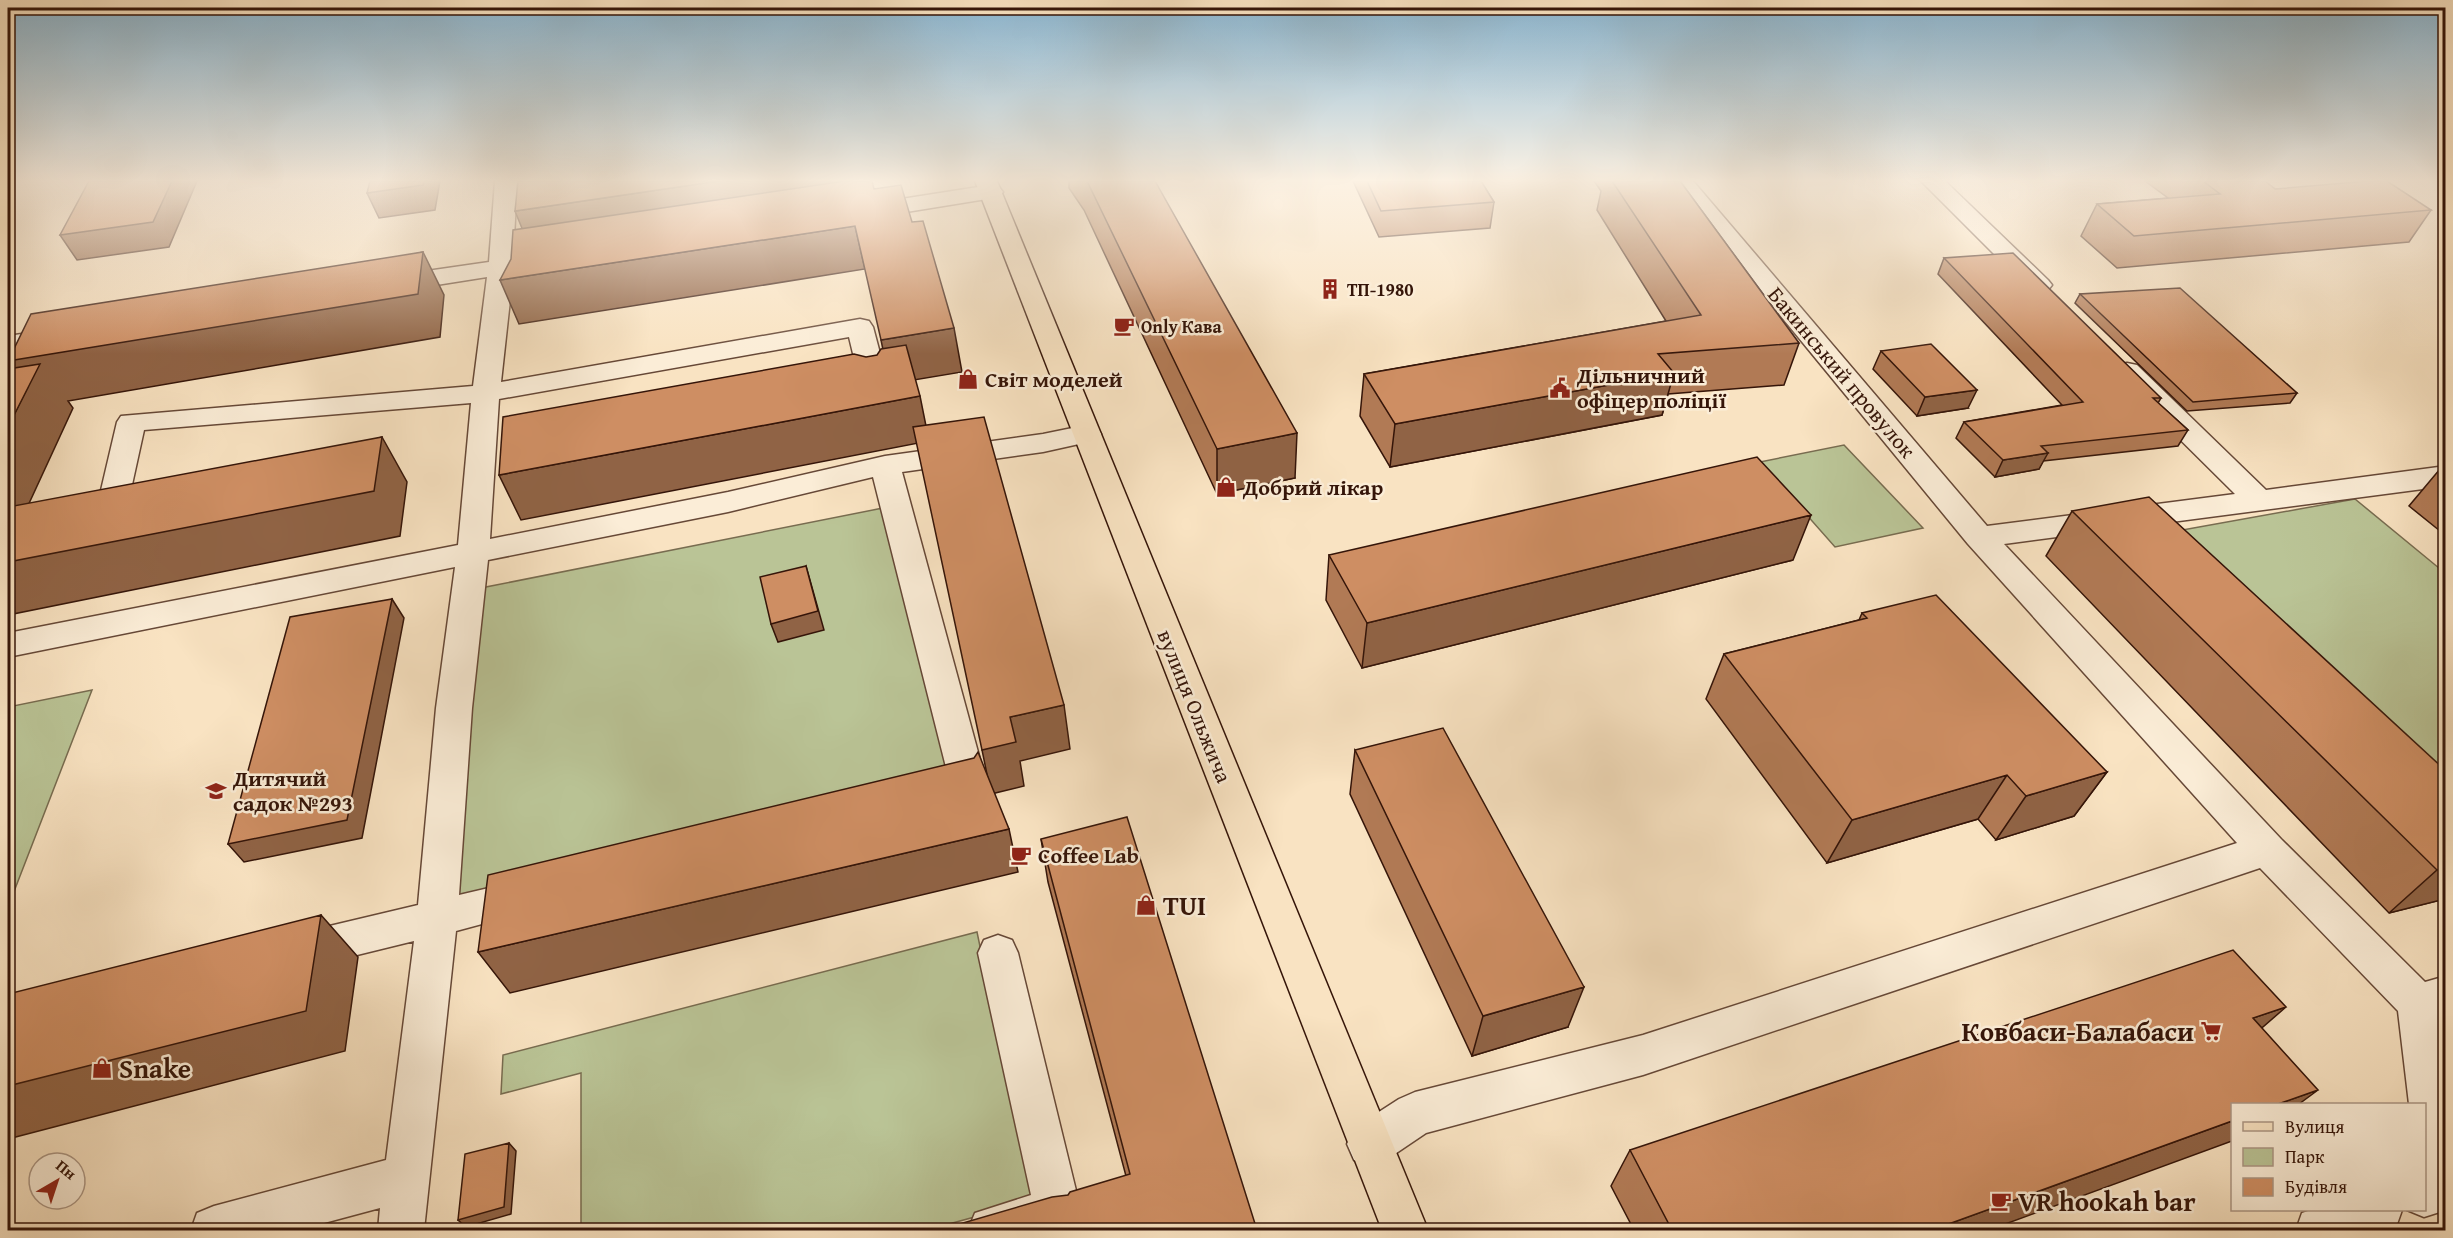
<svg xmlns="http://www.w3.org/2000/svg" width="2453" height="1238" viewBox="0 0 2453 1238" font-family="'Gentium Book Plus',serif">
<rect width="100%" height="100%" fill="#f9e3c2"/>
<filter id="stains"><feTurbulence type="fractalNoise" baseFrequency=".00333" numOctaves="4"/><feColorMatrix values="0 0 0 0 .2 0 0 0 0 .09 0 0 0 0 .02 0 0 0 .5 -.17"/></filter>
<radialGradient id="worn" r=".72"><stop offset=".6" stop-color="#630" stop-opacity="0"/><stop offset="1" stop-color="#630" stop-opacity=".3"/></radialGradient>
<path fill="#bac496" stroke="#786c50" stroke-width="1.5" d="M 1844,445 L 1923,528 L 1835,547 L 1760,462 Z
M 2355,499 L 2445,573 L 2445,835 L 2138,538 Z
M 888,507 L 954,788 L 449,907 L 481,588 Z
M 92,690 L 8,907 L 8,707 Z
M 977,932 L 1033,1201 L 927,1230 L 581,1230 L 581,1073 L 501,1094 L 503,1055 Z"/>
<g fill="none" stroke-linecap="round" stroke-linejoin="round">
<g stroke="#664837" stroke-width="3">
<path id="minor" d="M 495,181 L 517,181 L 513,258 L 530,259 L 533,264 L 530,269 L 513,273 L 501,382 L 860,319 L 869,321 L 873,327 L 890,391 L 886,397 L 876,399 L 866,397 L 862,391 L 849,337 L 499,399 L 490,539 L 728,492 L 885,456 L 1043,434 L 1087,425 L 1097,428 L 1101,434 L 1097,440 L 1043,452 L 902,472 L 988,789 L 983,800 L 953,808 L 940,804 L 934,793 L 940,782 L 949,779 L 873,477 L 728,512 L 488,560 L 472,708 L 459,895 L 527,879 L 541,884 L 547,896 L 541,908 L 456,931 L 424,1230 L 378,1230 L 380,1208 L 298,1230 L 191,1230 L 197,1213 L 214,1206 L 386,1160 L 414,941 L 300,969 L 286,964 L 280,951 L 286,938 L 300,933 L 418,905 L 436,708 L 455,567 L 8,657 L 8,633 L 458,545 L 471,403 L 144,430 L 128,503 L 124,510 L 113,513 L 102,510 L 98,503 L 117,422 L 121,416 L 473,386 L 487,277 L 392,292 L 383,289 L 379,284 L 383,279 L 392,276 L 489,262 Z
M 1670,181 L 1693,181 L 1987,526 L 2235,494 L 2117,377 L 2113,371 L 2117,365 L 2127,363 L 2137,365 L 2266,490 L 2446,466 L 2446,486 L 2004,544 L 2281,839 L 2425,982 L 2446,976 L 2446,1014 L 2441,1016 L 2446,1049 L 2446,1210 L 2424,1217 L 2407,1210 L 2424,1210 L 2424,1104 L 2409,1104 L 2398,1011 L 2260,868 L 1643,1075 L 1426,1133 L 1386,1160 L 1370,1166 L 1354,1160 L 1347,1144 L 1354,1128 L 1399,1099 L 1415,1092 L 1643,1035 L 2237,843 L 1968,544 Z
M 1921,181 L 1945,181 L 2048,280 L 2052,285 L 2048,290 L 2039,293 L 2030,290 Z
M 991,185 L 999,187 L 1003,192 L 999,197 L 863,219 L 855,217 L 851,212 L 855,207 L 863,205 Z
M 62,328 L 71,330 L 75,336 L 71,342 L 8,352 L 8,336 Z
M 998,935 L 1012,940 L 1018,953 L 1081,1211 L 1075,1228 L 1067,1230 L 968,1230 L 975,1213 L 1031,1195 L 978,953 L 984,940 Z
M 2311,1210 L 2402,1210 L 2396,1227 L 2386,1230 L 2296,1230 L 2302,1213 Z"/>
</g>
<g stroke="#351509" stroke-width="3">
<path id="major" d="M 975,181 L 997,181 L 1428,1230 L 1382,1230 Z"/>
</g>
<use href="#minor" fill="#fbedd7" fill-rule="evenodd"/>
<use href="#major" fill="#f9e3c2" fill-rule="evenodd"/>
</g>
<path fill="#b17a55" stroke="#351509" stroke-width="1.5" d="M 1069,181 L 1155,181 L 1295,478 L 1217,494 L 1084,210 L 1069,188 Z
M 1353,181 L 1481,181 L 1494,202 L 1490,228 L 1379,237 Z
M 1594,181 L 1680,181 L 1799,343 L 1784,385 L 1668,394 L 1662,415 L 1390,467 L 1360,416 L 1364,374 L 1666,321 L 1597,210 L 1601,191 Z
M 2145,181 L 2265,181 L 2275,189 L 2431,210 L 2409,242 L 2117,268 L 2081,236 L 2097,204 L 2168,198 Z
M 1944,258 L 2161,398 L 2158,403 L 2188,430 L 2178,446 L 2043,461 L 2039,469 L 1995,477 L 1956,438 L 1964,422 L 2062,405 L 1938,274 Z
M 2080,294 L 2297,393 L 2290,403 L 2187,411 L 2075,303 Z
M 1881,351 L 1968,408 L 1917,416 L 1873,369 Z
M 2445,463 L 2445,535 L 2409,506 Z
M 2072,511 L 2445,770 L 2445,899 L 2389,913 L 2046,556 Z
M 1329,555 L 1793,560 L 1362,668 L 1326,600 Z
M 1862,613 L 2107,772 L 2074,816 L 1996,840 L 1978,819 L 1827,863 L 1706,699 L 1724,654 L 1859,620 Z
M 1355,750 L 1568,1027 L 1472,1056 L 1350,794 Z
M 1041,839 L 1257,1230 L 1068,1195 L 1126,1176 L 1048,882 Z
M 1630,1150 L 1989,1230 L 1634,1230 L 1611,1186 Z"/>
<path fill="#906345" stroke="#351509" stroke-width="1.5" d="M 172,181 L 197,181 L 169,247 L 77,260 L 60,235 Z
M 424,181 L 440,181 L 435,210 L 379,218 L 367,193 Z
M 719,181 L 871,181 L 532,253 L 515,211 Z
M 855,226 L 865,269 L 519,324 L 500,280 Z
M 423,252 L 444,295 L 440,337 L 68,401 L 73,408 L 8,549 L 8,427 L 28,387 L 8,361 Z
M 954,328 L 962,372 L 890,384 L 881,340 Z
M 1674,373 L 1662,415 L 1390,467 L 1395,424 Z
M 1977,390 L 1968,408 L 1917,416 L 1925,397 Z
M 920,396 L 929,441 L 521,520 L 499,475 Z
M 1297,433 L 1295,478 L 1217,494 L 1217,449 Z
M 382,437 L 407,482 L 400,536 L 8,615 L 8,562 Z
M 2048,453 L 2039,469 L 1995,477 L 2003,460 Z
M 1811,515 L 1793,560 L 1362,668 L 1367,623 Z
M 806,566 L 824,630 L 778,642 L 771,624 Z
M 392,599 L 404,618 L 362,838 L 244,862 L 228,844 Z
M 1064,705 L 1070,749 L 1020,761 L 1024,786 L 991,794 L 982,750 L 1010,717 Z
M 2107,772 L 2074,816 L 1996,840 L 2026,796 Z
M 2007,775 L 1978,819 L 1827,863 L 1852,820 Z
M 1009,829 L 1018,872 L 510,993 L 478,952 Z
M 2445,868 L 2445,899 L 2389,913 L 2437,870 Z
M 321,915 L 358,957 L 345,1051 L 8,1139 L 8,1086 Z
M 1584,987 L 1568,1027 L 1472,1056 L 1483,1016 Z
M 2286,1007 L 2241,1046 L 2253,1018 Z
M 2318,1090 L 2299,1104 L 2278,1104 Z
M 2232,1121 L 2232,1141 L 1989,1230 L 1932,1230 Z
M 509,1143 L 516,1151 L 511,1214 L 466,1227 L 458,1220 Z"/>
<path fill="#ce8e63" stroke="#351509" stroke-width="1.5" d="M 89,181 L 172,181 L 153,222 L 60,235 Z
M 370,181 L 424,181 L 423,185 L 367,193 Z
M 518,181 L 719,181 L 515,211 Z
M 845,181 L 872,181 L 874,189 L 901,185 L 912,222 L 923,221 L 954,328 L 881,340 L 855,226 L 500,280 L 511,259 L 513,230 Z
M 1087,181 L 1155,181 L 1297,433 L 1217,449 Z
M 1367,181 L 1481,181 L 1494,202 L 1381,211 Z
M 1612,181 L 1680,181 L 1799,343 L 1658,354 L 1674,373 L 1395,424 L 1364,374 L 1701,315 Z
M 2203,181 L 2265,181 L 2275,189 L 2369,181 L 2387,181 L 2431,210 L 2134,236 L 2097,204 L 2220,194 Z
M 423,252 L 418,294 L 8,361 L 31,314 Z
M 2013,253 L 2161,398 L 2153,398 L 2188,430 L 2041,446 L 2048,453 L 2003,460 L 1964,422 L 2083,402 L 1944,258 Z
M 2180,288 L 2297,393 L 2193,402 L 2080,294 Z
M 1931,344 L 1977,390 L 1925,397 L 1881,351 Z
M 906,345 L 920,396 L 499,475 L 503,417 L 854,354 L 866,357 L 877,355 L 881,349 Z
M 40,364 L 8,427 L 8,369 Z
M 984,417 L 1064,705 L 1010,717 L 1016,742 L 982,750 L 913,427 Z
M 382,437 L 374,491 L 8,562 L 8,507 Z
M 1757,457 L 1811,515 L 1367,623 L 1329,555 Z
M 2149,497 L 2445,770 L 2445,868 L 2437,870 L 2072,511 Z
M 806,566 L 818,611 L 771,624 L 760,577 Z
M 1936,595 L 2107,772 L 2026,796 L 2007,775 L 1852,820 L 1724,654 L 1867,618 L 1862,613 Z
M 392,599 L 347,820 L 228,844 L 290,617 Z
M 1443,728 L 1584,987 L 1483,1016 L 1355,750 Z
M 978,752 L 1009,829 L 478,952 L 488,875 L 974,758 Z
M 1127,817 L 1257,1230 L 939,1230 L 1052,1197 L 1068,1195 L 1070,1192 L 1130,1174 L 1041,839 Z
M 321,915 L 306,1011 L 8,1086 L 8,994 Z
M 2233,950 L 2286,1007 L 2253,1018 L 2318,1090 L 2278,1104 L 2232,1104 L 2232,1121 L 1932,1230 L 1672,1230 L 1630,1150 Z
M 509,1143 L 504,1207 L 458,1220 L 465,1154 Z"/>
<linearGradient id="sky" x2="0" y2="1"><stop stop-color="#8ab8d5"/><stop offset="0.51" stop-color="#fcf2e4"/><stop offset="1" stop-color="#fcf2e4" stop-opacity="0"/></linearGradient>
<rect width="2453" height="354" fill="url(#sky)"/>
<defs>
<g id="building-bare" transform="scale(1.62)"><path d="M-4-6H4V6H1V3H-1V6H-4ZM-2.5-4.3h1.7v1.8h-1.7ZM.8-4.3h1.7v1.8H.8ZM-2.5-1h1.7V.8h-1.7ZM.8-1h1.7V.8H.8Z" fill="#8f2418" stroke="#fbedd7" stroke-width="2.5" paint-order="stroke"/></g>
<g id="cafe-bare" transform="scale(1.62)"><path d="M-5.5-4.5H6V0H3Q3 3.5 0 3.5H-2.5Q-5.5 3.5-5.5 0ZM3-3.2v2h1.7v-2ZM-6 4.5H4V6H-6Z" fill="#8f2418" stroke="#fbedd7" stroke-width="2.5" paint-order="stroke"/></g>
<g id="shop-bare" transform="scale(1.62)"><path d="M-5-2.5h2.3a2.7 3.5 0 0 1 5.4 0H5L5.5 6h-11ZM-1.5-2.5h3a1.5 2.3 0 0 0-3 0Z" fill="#8f2418" stroke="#fbedd7" stroke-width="2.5" paint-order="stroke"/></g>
<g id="civic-bare" transform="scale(1.62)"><path d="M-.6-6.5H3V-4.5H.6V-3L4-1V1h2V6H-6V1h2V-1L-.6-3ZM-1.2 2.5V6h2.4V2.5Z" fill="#8f2418" stroke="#fbedd7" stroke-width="2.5" paint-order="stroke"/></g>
<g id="school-bare" transform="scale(1.62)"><path d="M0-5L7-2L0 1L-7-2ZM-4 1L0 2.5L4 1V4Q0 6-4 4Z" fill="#8f2418" stroke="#fbedd7" stroke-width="2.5" paint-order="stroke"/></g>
<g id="supermarket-bare" transform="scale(1.62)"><path d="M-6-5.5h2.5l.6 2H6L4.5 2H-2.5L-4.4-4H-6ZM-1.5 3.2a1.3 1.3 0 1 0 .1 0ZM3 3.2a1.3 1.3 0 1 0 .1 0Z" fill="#8f2418" stroke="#fbedd7" stroke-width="2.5" paint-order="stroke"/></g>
</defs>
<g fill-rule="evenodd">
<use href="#building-bare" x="1330" y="289"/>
<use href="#cafe-bare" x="1124" y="326"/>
<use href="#shop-bare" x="968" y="379"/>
<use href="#civic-bare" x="1560" y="388"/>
<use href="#shop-bare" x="1226" y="487"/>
<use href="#school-bare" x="216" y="791"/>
<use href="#cafe-bare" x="1021" y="855"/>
<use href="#shop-bare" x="1146" y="905"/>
<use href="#supermarket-bare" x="2211" y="1031"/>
<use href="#shop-bare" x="102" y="1068"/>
<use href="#cafe-bare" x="2001" y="1201"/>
</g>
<g text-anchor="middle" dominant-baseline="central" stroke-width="5" stroke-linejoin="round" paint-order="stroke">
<g font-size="18" font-weight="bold" fill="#351509" stroke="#fbedd7" text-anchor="start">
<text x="1347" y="289">ТП-1980</text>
<text x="1141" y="326">Only Кава</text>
</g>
<g font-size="22" fill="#351509" stroke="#fbedd7">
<text transform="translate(1842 372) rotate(50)">Бакинський провулок</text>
<text transform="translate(1195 706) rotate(68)">вулиця Ольжича</text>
</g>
<g font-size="22" font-weight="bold" fill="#351509" stroke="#fbedd7" text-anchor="start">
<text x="1577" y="375">Дільничний<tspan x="1577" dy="25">офіцер поліції</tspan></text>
<text x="985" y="379">Світ моделей</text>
<text x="1243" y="487">Добрий лікар</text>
<text x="233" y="778">Дитячий<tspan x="233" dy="25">садок №293</tspan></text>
<text x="1038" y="855">Coffee Lab</text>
</g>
<g font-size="27" font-weight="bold" fill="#351509" stroke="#fbedd7" text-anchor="start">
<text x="1163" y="905">TUI</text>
<text x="2194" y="1031" text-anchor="end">Ковбаси-Балабаси</text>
<text x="119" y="1068">Snake</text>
<text x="2018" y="1201">VR hookah bar</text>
</g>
</g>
<rect width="2453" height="1238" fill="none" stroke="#f9e3c2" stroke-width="30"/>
<rect x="9" y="9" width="2435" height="1220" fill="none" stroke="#351509" stroke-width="3"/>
<rect x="15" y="15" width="2423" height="1208" fill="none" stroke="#351509" stroke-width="1.5"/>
<rect x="2231" y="1103" width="195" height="108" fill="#fbedd7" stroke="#ac9785" stroke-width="1.5"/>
<rect x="2243" y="1122" width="30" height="9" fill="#f9e3c2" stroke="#ac9785" stroke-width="1.5"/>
<text x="2285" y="1133" font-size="18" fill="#351509">Вулиця</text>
<rect x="2243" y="1148" width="30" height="18" fill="#bac496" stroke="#ac9785" stroke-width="1.5"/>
<text x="2285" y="1163" font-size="18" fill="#351509">Парк</text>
<rect x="2243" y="1178" width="30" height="18" fill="#ce8e63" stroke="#ac9785" stroke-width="1.5"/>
<text x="2285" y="1193" font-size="18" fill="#351509">Будівля</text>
<g transform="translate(57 1181) rotate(39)"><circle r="28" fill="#fbedd7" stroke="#ac9785" stroke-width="1.5"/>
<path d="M0-4.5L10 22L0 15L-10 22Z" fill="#8f2418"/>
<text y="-9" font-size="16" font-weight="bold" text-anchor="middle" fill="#351509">Пн</text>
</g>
<rect width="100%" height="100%" filter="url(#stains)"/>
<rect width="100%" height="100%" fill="url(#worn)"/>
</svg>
